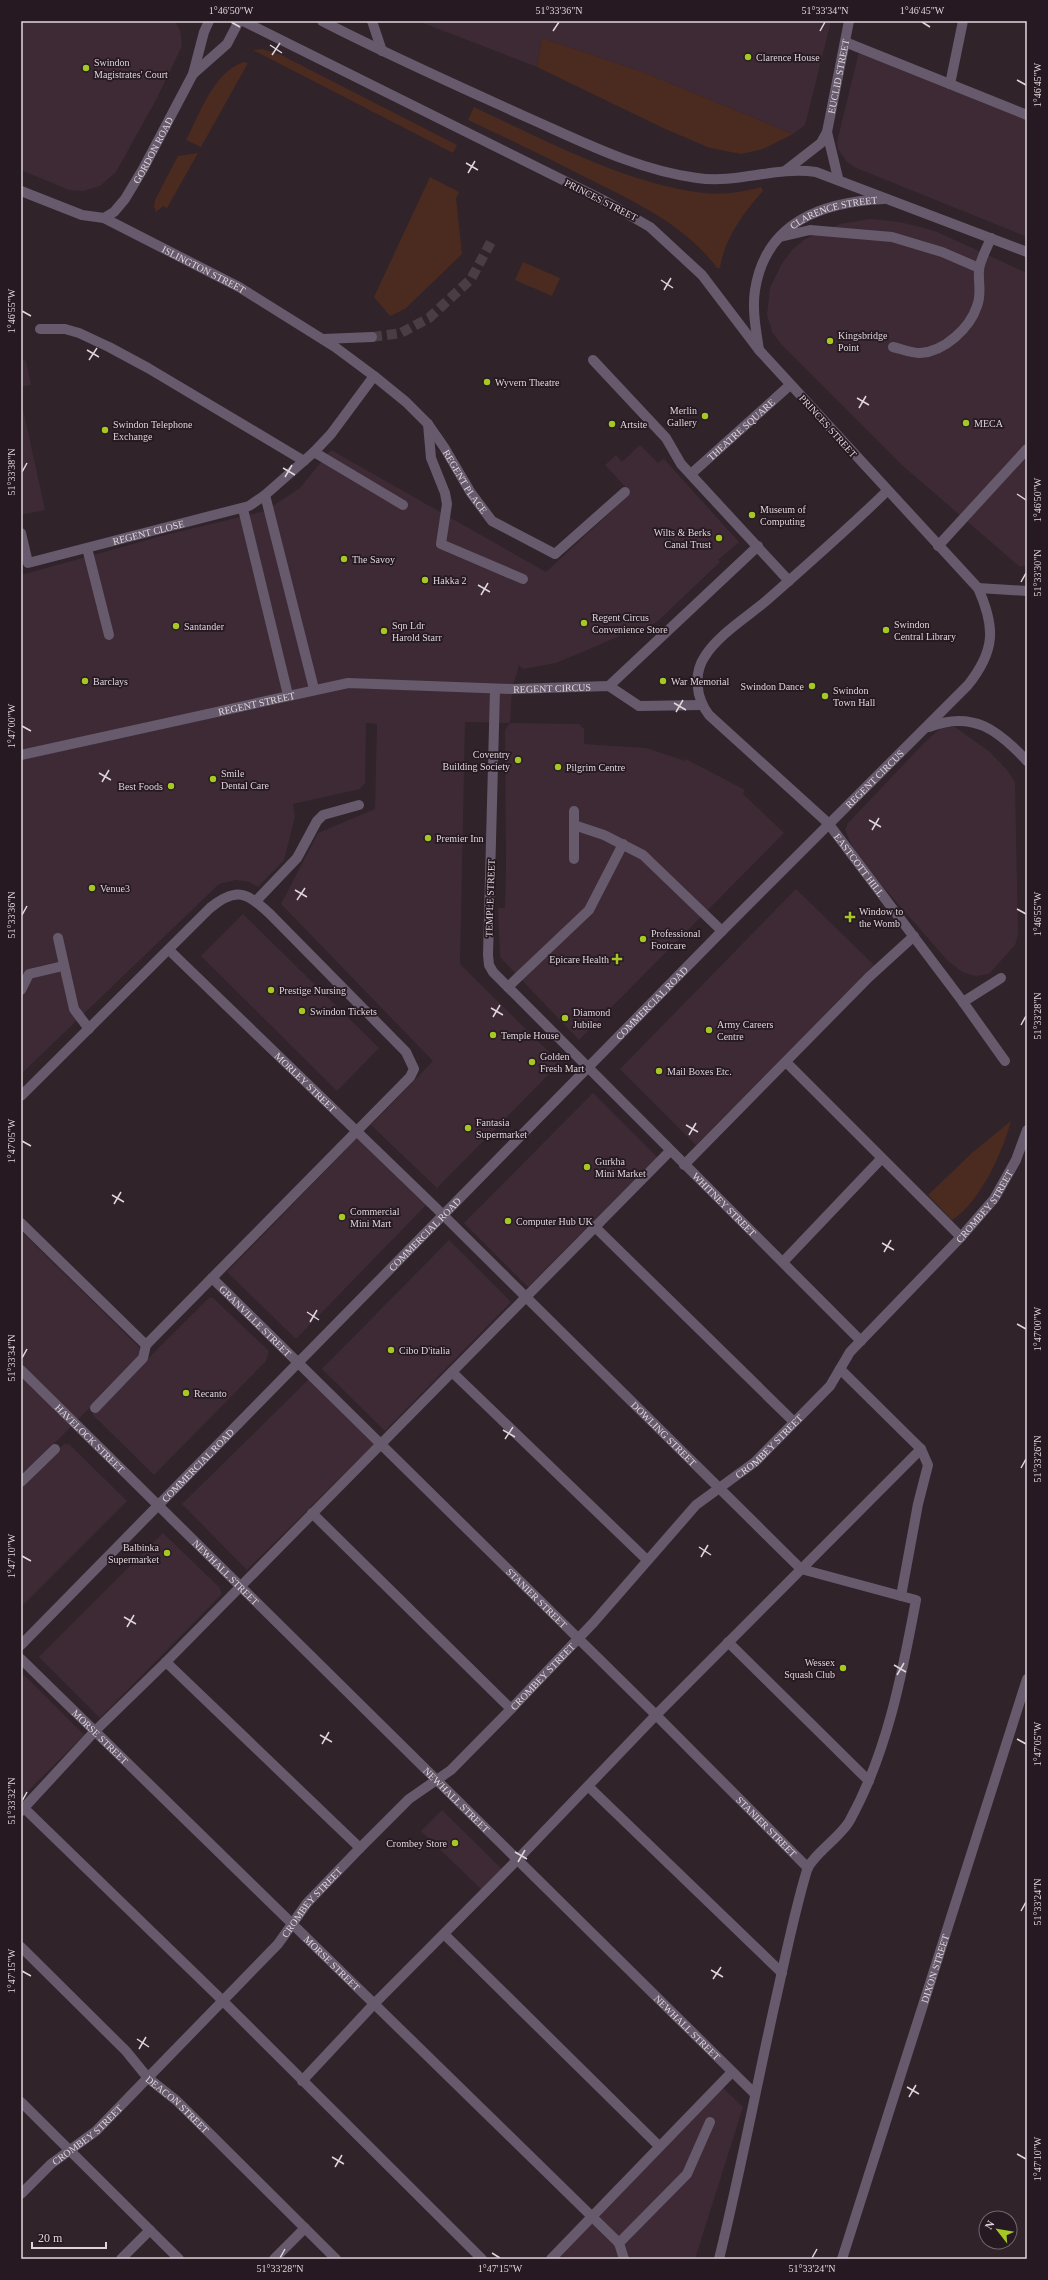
<svg xmlns="http://www.w3.org/2000/svg" width="1048" height="2280" viewBox="0 0 1048 2280" font-family="'Times New Roman',serif">
<rect width="100%" height="100%" fill="#30232a"/>
<path fill="#3d2a35" d="M 21,21 L 175,21 L 180,30 L 182,46 L 157,98 L 116,172 L 100,186 L 83,191 L 69,190 L 21,170 Z
M 418,21 L 831,21 L 805,125 L 793,134 L 645,73 L 542,38 L 537,67 Z
M 859,52 L 1027,118 L 1027,237 L 854,167 L 847,162 L 838,149 L 837,142 Z
M 870,219 L 900,222 L 935,231 L 1027,273 L 1027,565 L 1020,567 L 903,466 L 781,344 L 772,332 L 767,315 L 770,288 L 781,265 L 792,250 L 805,239 L 840,224 Z
M 21,359 L 26,361 L 31,385 L 21,387 Z
M 21,400 L 45,510 L 21,515 Z
M 640,445 L 658,463 L 664,459 L 739,542 L 718,560 L 720,562 L 658,621 L 637,634 L 634,630 L 556,663 L 523,669 L 519,665 L 512,689 L 510,723 L 579,724 L 584,729 L 584,744 L 646,748 L 685,761 L 686,759 L 745,790 L 743,794 L 784,833 L 579,1040 L 500,957 L 498,908 L 505,908 L 506,866 L 505,730 L 510,723 L 465,722 L 460,964 L 560,1063 L 437,1188 L 371,1125 L 433,1061 L 281,904 L 318,833 L 375,809 L 377,724 L 366,723 L 365,783 L 360,789 L 293,804 L 295,817 L 284,860 L 258,887 L 249,882 L 236,880 L 219,884 L 21,1074 L 21,575 L 165,535 L 265,511 L 300,488 L 331,450 L 546,572 L 631,493 L 605,465 L 616,455 L 622,462 Z
M 948,726 L 955,727 L 990,752 L 1007,770 L 1015,782 L 1018,935 L 1015,945 L 989,974 L 975,976 L 962,972 L 947,960 L 857,857 L 845,830 L 848,823 L 924,743 L 942,727 Z
M 796,889 L 874,965 L 696,1145 L 620,1069 Z
M 243,914 L 379,1048 L 337,1091 L 201,956 Z
M 593,1093 L 657,1157 L 528,1287 L 464,1223 Z
M 357,1138 L 426,1205 L 296,1339 L 227,1272 Z
M 21,1231 L 139,1347 L 142,1355 L 21,1477 Z
M 449,1240 L 511,1302 L 385,1431 L 322,1369 Z
M 209,1298 L 213,1298 L 269,1351 L 266,1361 L 154,1475 L 92,1414 Z
M 309,1379 L 374,1444 L 247,1570 L 182,1504 Z
M 65,1443 L 67,1445 L 69,1444 L 127,1501 L 21,1607 L 21,1488 Z
M 163,1533 L 219,1587 L 222,1594 L 100,1718 L 39,1657 Z
M 24,1675 L 84,1735 L 21,1798 L 21,1677 Z
M 442,1810 L 508,1875 L 488,1896 L 421,1831 Z
M 723,2088 L 743,2107 L 695,2259 L 556,2259 Z"/>
<path fill="#4b2b20" d="M 542,38 L 645,73 L 793,134 L 763,149 L 741,154 L 710,148 L 663,128 L 537,67 Z
M 262,49 L 281,55 L 457,145 L 453,153 L 253,50 Z
M 244,62 L 248,63 L 201,147 L 186,140 C 200,114 213,72 244,62 Z
M 474,107 C 542,139 629,185 704,193 C 724,195 743,192 761,187 L 763,191 C 744,212 724,239 720,268 L 717,268 C 685,224 631,200 583,176 C 545,156 506,138 468,120 Z
M 198,153 L 167,208 L 163,206 L 156,212 L 154,206 L 155,200 L 178,156 Z
M 430,177 L 459,192 L 456,198 L 462,254 L 405,309 L 390,316 L 374,297 Z
M 523,262 L 560,278 L 552,296 L 515,280 Z
M 1011,1121 C 1003,1151 980,1203 952,1220 L 928,1195 L 973,1152 Z"/>
<g fill="none" stroke-linecap="round" stroke-linejoin="round">
<path stroke="#4a3e45" stroke-width="10" stroke-dasharray="10 5" stroke-linecap="butt" d="M 372,337 L 401,333 L 429,318 L 471,279 L 492,240"/>
<g stroke="#665a6c" stroke-width="10">
<path d="M 322,21 C 388,55 456,85 524,116 C 579,140 636,170 697,178 C 737,184 776,166 816,172 L 1027,252"/>
<path d="M 372,21 L 382,51"/>
<path d="M 845,42 L 1027,115"/>
<path d="M 193,74 L 227,44 L 239,21"/>
<path d="M 950,84 L 963,21"/>
<path d="M 827,132 L 838,178"/>
<path id="s1" d="M 785,171 L 821,143 L 827,132 L 849,21"/>
<path id="s2" d="M 21,191 L 82,215 L 104,218 L 239,287 L 335,347 L 374,376 L 406,402 L 428,424 L 444,447 L 471,493 L 492,521 L 555,554 L 625,492"/>
<path id="s3" d="M 104,218 L 114,212 L 125,199 L 143,169 L 193,74 L 204,32 L 209,21"/>
<path d="M 780,237 L 810,230 L 892,237 L 942,252 L 979,268"/>
<path d="M 40,329 L 65,329 L 79,333 L 109,347 L 148,368 L 304,461"/>
<path d="M 323,339 L 372,337"/>
<path d="M 893,347 C 902,349 911,353 920,353 C 944,352 970,328 977,306 C 982,294 978,283 979,270 C 980,260 987,248 991,238"/>
<path id="s4" d="M 759,350 C 756,330 752,310 755,290 C 766,221 823,202 884,199"/>
<path d="M 593,360 L 666,438 L 681,464 L 789,581"/>
<path d="M 428,424 L 431,458 L 445,493 L 447,504 L 441,544 L 523,579"/>
<path d="M 314,452 L 403,505"/>
<path id="s5" d="M 691,474 L 790,385"/>
<path id="s6" d="M 887,491 C 848,529 807,565 766,601 C 747,617 718,635 705,656 C 693,674 696,698 709,715 L 828,823 L 963,1002 L 1005,1061"/>
<path d="M 265,495 L 314,689"/>
<path d="M 243,509 L 288,695"/>
<path id="s7" d="M 21,533 L 28,563 L 249,506 L 265,495 L 314,452 L 331,434 L 374,376"/>
<path d="M 938,546 L 1027,449"/>
<path d="M 87,548 L 109,635"/>
<path d="M 978,588 L 1027,591"/>
<path d="M 609,686 L 758,546"/>
<path id="s8" d="M 495,689 L 488,955 L 489,965 L 493,972 L 861,1341"/>
<path d="M 929,727 C 973,710 998,730 1027,761"/>
<path id="s9" d="M 21,755 L 348,683 L 512,689 L 609,686 L 639,706 L 701,705"/>
<path d="M 574,825 L 604,835 L 643,855 L 722,931"/>
<path d="M 574,859 L 574,811"/>
<path d="M 256,901 L 297,858 L 317,821 L 323,815 L 359,805"/>
<path d="M 58,938 L 74,1009 L 89,1029"/>
<path id="s10" d="M 169,950 L 432,1204 L 801,1569 L 916,1600 C 902,1675 887,1753 850,1820 C 842,1836 812,1855 807,1870 C 794,1913 785,1959 775,2003 C 756,2088 740,2174 719,2259"/>
<path d="M 508,987 L 589,910 L 623,844"/>
<path d="M 21,990 L 29,974 L 63,966"/>
<path d="M 963,1002 L 1001,978"/>
<path d="M 786,1062 L 961,1237"/>
<path d="M 21,1096 L 210,908 C 237,886 247,893 270,914 L 406,1052 L 414,1069 L 410,1077 L 146,1345 L 21,1223"/>
<path d="M 684,1165 L 869,977 L 914,936"/>
<path d="M 595,1227 L 794,1422"/>
<path d="M 783,1262 L 881,1159"/>
<path id="s11" d="M 212,1278 L 656,1715 L 808,1868"/>
<path id="s12" d="M 21,1370 L 755,2094"/>
<path d="M 452,1372 L 647,1560"/>
<path d="M 95,1408 L 143,1358 L 146,1345"/>
<path d="M 21,1482 L 55,1449"/>
<path d="M 312,1513 L 511,1709"/>
<path d="M 901,1596 L 918,1504 L 928,1465 L 921,1449"/>
<path d="M 728,1642 L 869,1781"/>
<path id="s13" d="M 21,1645 L 722,931 L 968,685 C 995,651 996,628 978,588 L 759,350 L 702,275 L 650,227 L 605,201 L 243,21"/>
<path id="s14" d="M 21,1659 L 619,2243 L 687,2174 L 710,2122"/>
<path d="M 166,1662 L 360,1848"/>
<path d="M 589,1787 L 782,1973"/>
<path d="M 24,1808 L 223,2001 L 482,2259"/>
<path d="M 21,1811 L 95,1731 L 166,1662 L 670,1151"/>
<path d="M 444,1934 L 659,2146"/>
<path id="s15" d="M 21,1947 L 126,2051 L 148,2078 L 177,2101 L 336,2259"/>
<path d="M 302,2081 L 374,2004 L 517,1860 L 656,1715 L 921,1449 L 840,1369"/>
<path d="M 21,2102 L 179,2259"/>
<path id="s16" d="M 21,2194 L 51,2164 L 96,2131 L 278,1944 L 307,1903 L 360,1848 L 409,1799 L 451,1770 L 511,1709 L 594,1622 L 696,1505 L 755,1462 L 830,1386 L 850,1352 L 961,1237 L 994,1199 L 1016,1160 L 1027,1130"/>
<path d="M 619,2243 L 624,2259"/>
<path d="M 121,2259 L 150,2230"/>
<path d="M 274,2259 L 305,2228"/>
<path d="M 551,2259 L 732,2072"/>
<path id="s17" d="M 842,2259 L 1027,1679"/>
</g>
</g>
<path fill="none" stroke="#dfd6db" stroke-width="1.5" d="M 231,22 L 240,27M 922,22 L 930,27M 553,31 L 559,22M 820,31 L 825,22M 270,45 L 282,53M 272,55 L 280,43M 1017,80 L 1026,85M 466,163 L 478,170M 468,173 L 475,161M 661,280 L 673,288M 664,290 L 671,278M 22,311 L 31,316M 87,350 L 99,357M 89,360 L 97,348M 857,398 L 869,405M 859,408 L 866,396M 283,468 L 295,475M 22,472 L 27,463M 285,477 L 292,465M 1017,494 L 1026,500M 1021,582 L 1026,573M 478,585 L 490,592M 481,595 L 488,583M 674,703 L 686,710M 676,712 L 683,700M 22,726 L 31,731M 99,773 L 111,780M 102,782 L 109,770M 869,820 L 881,827M 872,830 L 879,818M 295,890 L 307,897M 297,900 L 305,888M 1017,909 L 1026,914M 22,915 L 27,906M 491,1008 L 503,1015M 493,1017 L 500,1005M 1021,1025 L 1026,1016M 686,1125 L 698,1132M 689,1135 L 696,1123M 22,1141 L 31,1146M 112,1195 L 124,1202M 114,1204 L 121,1192M 882,1243 L 894,1250M 884,1252 L 891,1240M 307,1312 L 319,1320M 310,1322 L 317,1310M 1017,1324 L 1026,1329M 22,1358 L 27,1349M 503,1430 L 515,1437M 505,1439 L 513,1427M 1021,1468 L 1026,1459M 699,1547 L 711,1555M 22,1556 L 31,1561M 701,1557 L 708,1545M 124,1617 L 136,1624M 127,1627 L 134,1615M 894,1665 L 906,1672M 897,1675 L 904,1663M 320,1735 L 332,1742M 1017,1739 L 1026,1744M 322,1744 L 329,1732M 22,1801 L 27,1792M 515,1852 L 527,1859M 518,1862 L 525,1850M 1021,1911 L 1026,1902M 711,1970 L 723,1977M 22,1971 L 31,1976M 713,1979 L 721,1967M 137,2039 L 149,2047M 139,2049 L 146,2037M 907,2087 L 919,2094M 909,2097 L 916,2085M 1017,2154 L 1026,2159M 332,2157 L 344,2164M 335,2167 L 342,2155M 492,2253 L 500,2258M 280,2258 L 285,2249M 812,2258 L 817,2249"/>
<g fill="#a5c822" stroke="#261921" stroke-width="1.5">
<circle cx="748" cy="57" r="4"/>
<circle cx="86" cy="68" r="4"/>
<circle cx="830" cy="341" r="4"/>
<circle cx="487" cy="382" r="4"/>
<circle cx="705" cy="416" r="4"/>
<circle cx="966" cy="423" r="4"/>
<circle cx="612" cy="424" r="4"/>
<circle cx="105" cy="430" r="4"/>
<circle cx="752" cy="515" r="4"/>
<circle cx="719" cy="538" r="4"/>
<circle cx="344" cy="559" r="4"/>
<circle cx="425" cy="580" r="4"/>
<circle cx="584" cy="623" r="4"/>
<circle cx="176" cy="626" r="4"/>
<circle cx="886" cy="630" r="4"/>
<circle cx="384" cy="631" r="4"/>
<circle cx="85" cy="681" r="4"/>
<circle cx="663" cy="681" r="4"/>
<circle cx="812" cy="686" r="4"/>
<circle cx="825" cy="696" r="4"/>
<circle cx="518" cy="760" r="4"/>
<circle cx="558" cy="767" r="4"/>
<circle cx="213" cy="779" r="4"/>
<circle cx="171" cy="786" r="4"/>
<circle cx="428" cy="838" r="4"/>
<circle cx="92" cy="888" r="4"/>
<path d="M848 911h4v4h4v4h-4v4h-4v-4h-4v-4h4z"/>
<circle cx="643" cy="939" r="4"/>
<path d="M615 953h4v4h4v4h-4v4h-4v-4h-4v-4h4z"/>
<circle cx="271" cy="990" r="4"/>
<circle cx="302" cy="1011" r="4"/>
<circle cx="565" cy="1018" r="4"/>
<circle cx="709" cy="1030" r="4"/>
<circle cx="493" cy="1035" r="4"/>
<circle cx="532" cy="1062" r="4"/>
<circle cx="659" cy="1071" r="4"/>
<circle cx="468" cy="1128" r="4"/>
<circle cx="587" cy="1167" r="4"/>
<circle cx="342" cy="1217" r="4"/>
<circle cx="508" cy="1221" r="4"/>
<circle cx="391" cy="1350" r="4"/>
<circle cx="186" cy="1393" r="4"/>
<circle cx="167" cy="1553" r="4"/>
<circle cx="843" cy="1668" r="4"/>
<circle cx="455" cy="1843" r="4"/>
</g>
<g text-anchor="middle" dominant-baseline="central" stroke-width="3.5" stroke-linejoin="round" paint-order="stroke">
<g font-size="10" fill="#dfd6db" stroke="#261921" text-anchor="start">
<text x="756" y="57">Clarence House</text>
<text x="94" y="62">Swindon<tspan x="94" dy="12">Magistrates' Court</tspan></text>
<text x="838" y="335">Kingsbridge<tspan x="838" dy="12">Point</tspan></text>
<text x="495" y="382">Wyvern Theatre</text>
<text x="697" y="410" text-anchor="end">Merlin<tspan x="697" dy="12">Gallery</tspan></text>
<text x="974" y="423">MECA</text>
<text x="113" y="424">Swindon Telephone<tspan x="113" dy="12">Exchange</tspan></text>
<text x="620" y="424">Artsite</text>
<text x="760" y="509">Museum of<tspan x="760" dy="12">Computing</tspan></text>
<text x="711" y="532" text-anchor="end">Wilts &amp; Berks<tspan x="711" dy="12">Canal Trust</tspan></text>
<text x="352" y="559">The Savoy</text>
<text x="433" y="580">Hakka 2</text>
<text x="592" y="617">Regent Circus<tspan x="592" dy="12">Convenience Store</tspan></text>
<text x="894" y="624">Swindon<tspan x="894" dy="12">Central Library</tspan></text>
<text x="392" y="625">Sqn Ldr<tspan x="392" dy="12">Harold Starr</tspan></text>
<text x="184" y="626">Santander</text>
<text x="93" y="681">Barclays</text>
<text x="671" y="681">War Memorial</text>
<text x="804" y="686" text-anchor="end">Swindon Dance</text>
<text x="833" y="690">Swindon<tspan x="833" dy="12">Town Hall</tspan></text>
<text x="510" y="754" text-anchor="end">Coventry<tspan x="510" dy="12">Building Society</tspan></text>
<text x="566" y="767">Pilgrim Centre</text>
<text x="221" y="773">Smile<tspan x="221" dy="12">Dental Care</tspan></text>
<text x="163" y="786" text-anchor="end">Best Foods</text>
<text x="436" y="838">Premier Inn</text>
<text x="100" y="888">Venue3</text>
<text x="859" y="911">Window to<tspan x="859" dy="12">the Womb</tspan></text>
<text x="651" y="933">Professional<tspan x="651" dy="12">Footcare</tspan></text>
<text x="609" y="959" text-anchor="end">Epicare Health</text>
<text x="279" y="990">Prestige Nursing</text>
<text x="310" y="1011">Swindon Tickets</text>
<text x="573" y="1012">Diamond<tspan x="573" dy="12">Jubilee</tspan></text>
<text x="717" y="1024">Army Careers<tspan x="717" dy="12">Centre</tspan></text>
<text x="501" y="1035">Temple House</text>
<text x="540" y="1056">Golden<tspan x="540" dy="12">Fresh Mart</tspan></text>
<text x="667" y="1071">Mail Boxes Etc.</text>
<text x="476" y="1122">Fantasia<tspan x="476" dy="12">Supermarket</tspan></text>
<text x="595" y="1161">Gurkha<tspan x="595" dy="12">Mini Market</tspan></text>
<text x="350" y="1211">Commercial<tspan x="350" dy="12">Mini Mart</tspan></text>
<text x="516" y="1221">Computer Hub UK</text>
<text x="399" y="1350">Cibo D'italia</text>
<text x="194" y="1393">Recanto</text>
<text x="159" y="1547" text-anchor="end">Balbinka<tspan x="159" dy="12">Supermarket</tspan></text>
<text x="835" y="1662" text-anchor="end">Wessex<tspan x="835" dy="12">Squash Club</tspan></text>
<text x="447" y="1843" text-anchor="end">Crombey Store</text>
</g>
<g font-size="10" fill="#dfd6db" stroke="#261921">
<text stroke="none"><textPath href="#s1" startOffset="115">EUCLID STREET</textPath></text>
<text stroke="none"><textPath href="#s3" startOffset="85">GORDON ROAD</textPath></text>
<text transform="translate(601 200) rotate(27)">PRINCES STREET</text>
<text stroke="none"><textPath href="#s4" startOffset="181">CLARENCE STREET</textPath></text>
<text stroke="none"><textPath href="#s2" startOffset="200">ISLINGTON STREET</textPath></text>
<text transform="translate(828 426) rotate(48)">PRINCES STREET</text>
<text stroke="none"><textPath href="#s5" startOffset="67">THEATRE SQUARE</textPath></text>
<text stroke="none"><textPath href="#s2" startOffset="542">REGENT PLACE</textPath></text>
<text stroke="none"><textPath href="#s7" startOffset="155">REGENT CLOSE</textPath></text>
<text stroke="none"><textPath href="#s9" startOffset="539">REGENT CIRCUS</textPath></text>
<text stroke="none"><textPath href="#s9" startOffset="241">REGENT STREET</textPath></text>
<text stroke="none"><textPath href="#s13" startOffset="1216">REGENT CIRCUS</textPath></text>
<text stroke="none"><textPath href="#s6" startOffset="522">EASTCOTT HILL</textPath></text>
<text transform="translate(490 898) rotate(-88)">TEMPLE STREET</text>
<text stroke="none"><textPath href="#s13" startOffset="900">COMMERCIAL ROAD</textPath></text>
<text stroke="none"><textPath href="#s10" startOffset="190">MORLEY STREET</textPath></text>
<text stroke="none"><textPath href="#s8" startOffset="612">WHITNEY STREET</textPath></text>
<text stroke="none"><textPath href="#s16" startOffset="1385">CROMBEY STREET</textPath></text>
<text stroke="none"><textPath href="#s13" startOffset="576">COMMERCIAL ROAD</textPath></text>
<text stroke="none"><textPath href="#s11" startOffset="61">GRANVILLE STREET</textPath></text>
<text stroke="none"><textPath href="#s10" startOffset="692">DOWLING STREET</textPath></text>
<text stroke="none"><textPath href="#s12" startOffset="97">HAVELOCK STREET</textPath></text>
<text stroke="none"><textPath href="#s16" startOffset="1061">CROMBEY STREET</textPath></text>
<text stroke="none"><textPath href="#s13" startOffset="252">COMMERCIAL ROAD</textPath></text>
<text stroke="none"><textPath href="#s12" startOffset="288">NEWHALL STREET</textPath></text>
<text stroke="none"><textPath href="#s11" startOffset="456">STANIER STREET</textPath></text>
<text stroke="none"><textPath href="#s16" startOffset="737">CROMBEY STREET</textPath></text>
<text stroke="none"><textPath href="#s14" startOffset="111">MORSE STREET</textPath></text>
<text stroke="none"><textPath href="#s12" startOffset="612">NEWHALL STREET</textPath></text>
<text stroke="none"><textPath href="#s11" startOffset="780">STANIER STREET</textPath></text>
<text stroke="none"><textPath href="#s16" startOffset="413">CROMBEY STREET</textPath></text>
<text stroke="none"><textPath href="#s14" startOffset="435">MORSE STREET</textPath></text>
<text stroke="none"><textPath href="#s17" startOffset="305">DIXON STREET</textPath></text>
<text stroke="none"><textPath href="#s12" startOffset="936">NEWHALL STREET</textPath></text>
<text stroke="none"><textPath href="#s15" startOffset="222">DEACON STREET</textPath></text>
<text stroke="none"><textPath href="#s16" startOffset="89">CROMBEY STREET</textPath></text>
</g>
</g>
<rect width="1048" height="2280" fill="none" stroke="#261921" stroke-width="44"/>
<g transform="translate(998 2230) rotate(301)"><circle r="19" fill="#261921" stroke="#70656b"/>
<path d="M0-3L7 15L0 10L-7 15Z" fill="#a5c822"/>
<text y="-6" font-size="11" font-weight="bold" text-anchor="middle" fill="#dfd6db">N</text>
</g>
<path d="M32 2242v6h74v-6" fill="none" stroke="#dfd6db" stroke-width="2"/>
<text x="38" y="2242" font-size="12" fill="#dfd6db" stroke="#261921" stroke-width="3" paint-order="stroke">20 m</text>
<rect x="22" y="22" width="1004" height="2236" fill="none" stroke="#dfd6db" stroke-width="1.5"/>
<g font-size="10" text-anchor="middle" fill="#dfd6db">
<text x="231" y="14">1°46'50"W</text>
<text x="559" y="14">51°33'36"N</text>
<text x="825" y="14">51°33'34"N</text>
<text x="922" y="14">1°46'45"W</text>
<text transform="translate(1037 85) rotate(-90)" y="4">1°46'45"W</text>
<text transform="translate(11 311) rotate(-90)" y="4">1°46'55"W</text>
<text transform="translate(11 472) rotate(-90)" y="4">51°33'38"N</text>
<text transform="translate(1037 500) rotate(-90)" y="4">1°46'50"W</text>
<text transform="translate(1037 573) rotate(-90)" y="4">51°33'30"N</text>
<text transform="translate(11 726) rotate(-90)" y="4">1°47'00"W</text>
<text transform="translate(1037 914) rotate(-90)" y="4">1°46'55"W</text>
<text transform="translate(11 915) rotate(-90)" y="4">51°33'36"N</text>
<text transform="translate(1037 1016) rotate(-90)" y="4">51°33'28"N</text>
<text transform="translate(11 1141) rotate(-90)" y="4">1°47'05"W</text>
<text transform="translate(1037 1329) rotate(-90)" y="4">1°47'00"W</text>
<text transform="translate(11 1358) rotate(-90)" y="4">51°33'34"N</text>
<text transform="translate(1037 1459) rotate(-90)" y="4">51°33'26"N</text>
<text transform="translate(11 1556) rotate(-90)" y="4">1°47'10"W</text>
<text transform="translate(1037 1744) rotate(-90)" y="4">1°47'05"W</text>
<text transform="translate(11 1801) rotate(-90)" y="4">51°33'32"N</text>
<text transform="translate(1037 1902) rotate(-90)" y="4">51°33'24"N</text>
<text transform="translate(11 1971) rotate(-90)" y="4">1°47'15"W</text>
<text transform="translate(1037 2159) rotate(-90)" y="4">1°47'10"W</text>
<text x="280" y="2272">51°33'28"N</text>
<text x="500" y="2272">1°47'15"W</text>
<text x="812" y="2272">51°33'24"N</text>
</g>
</svg>
